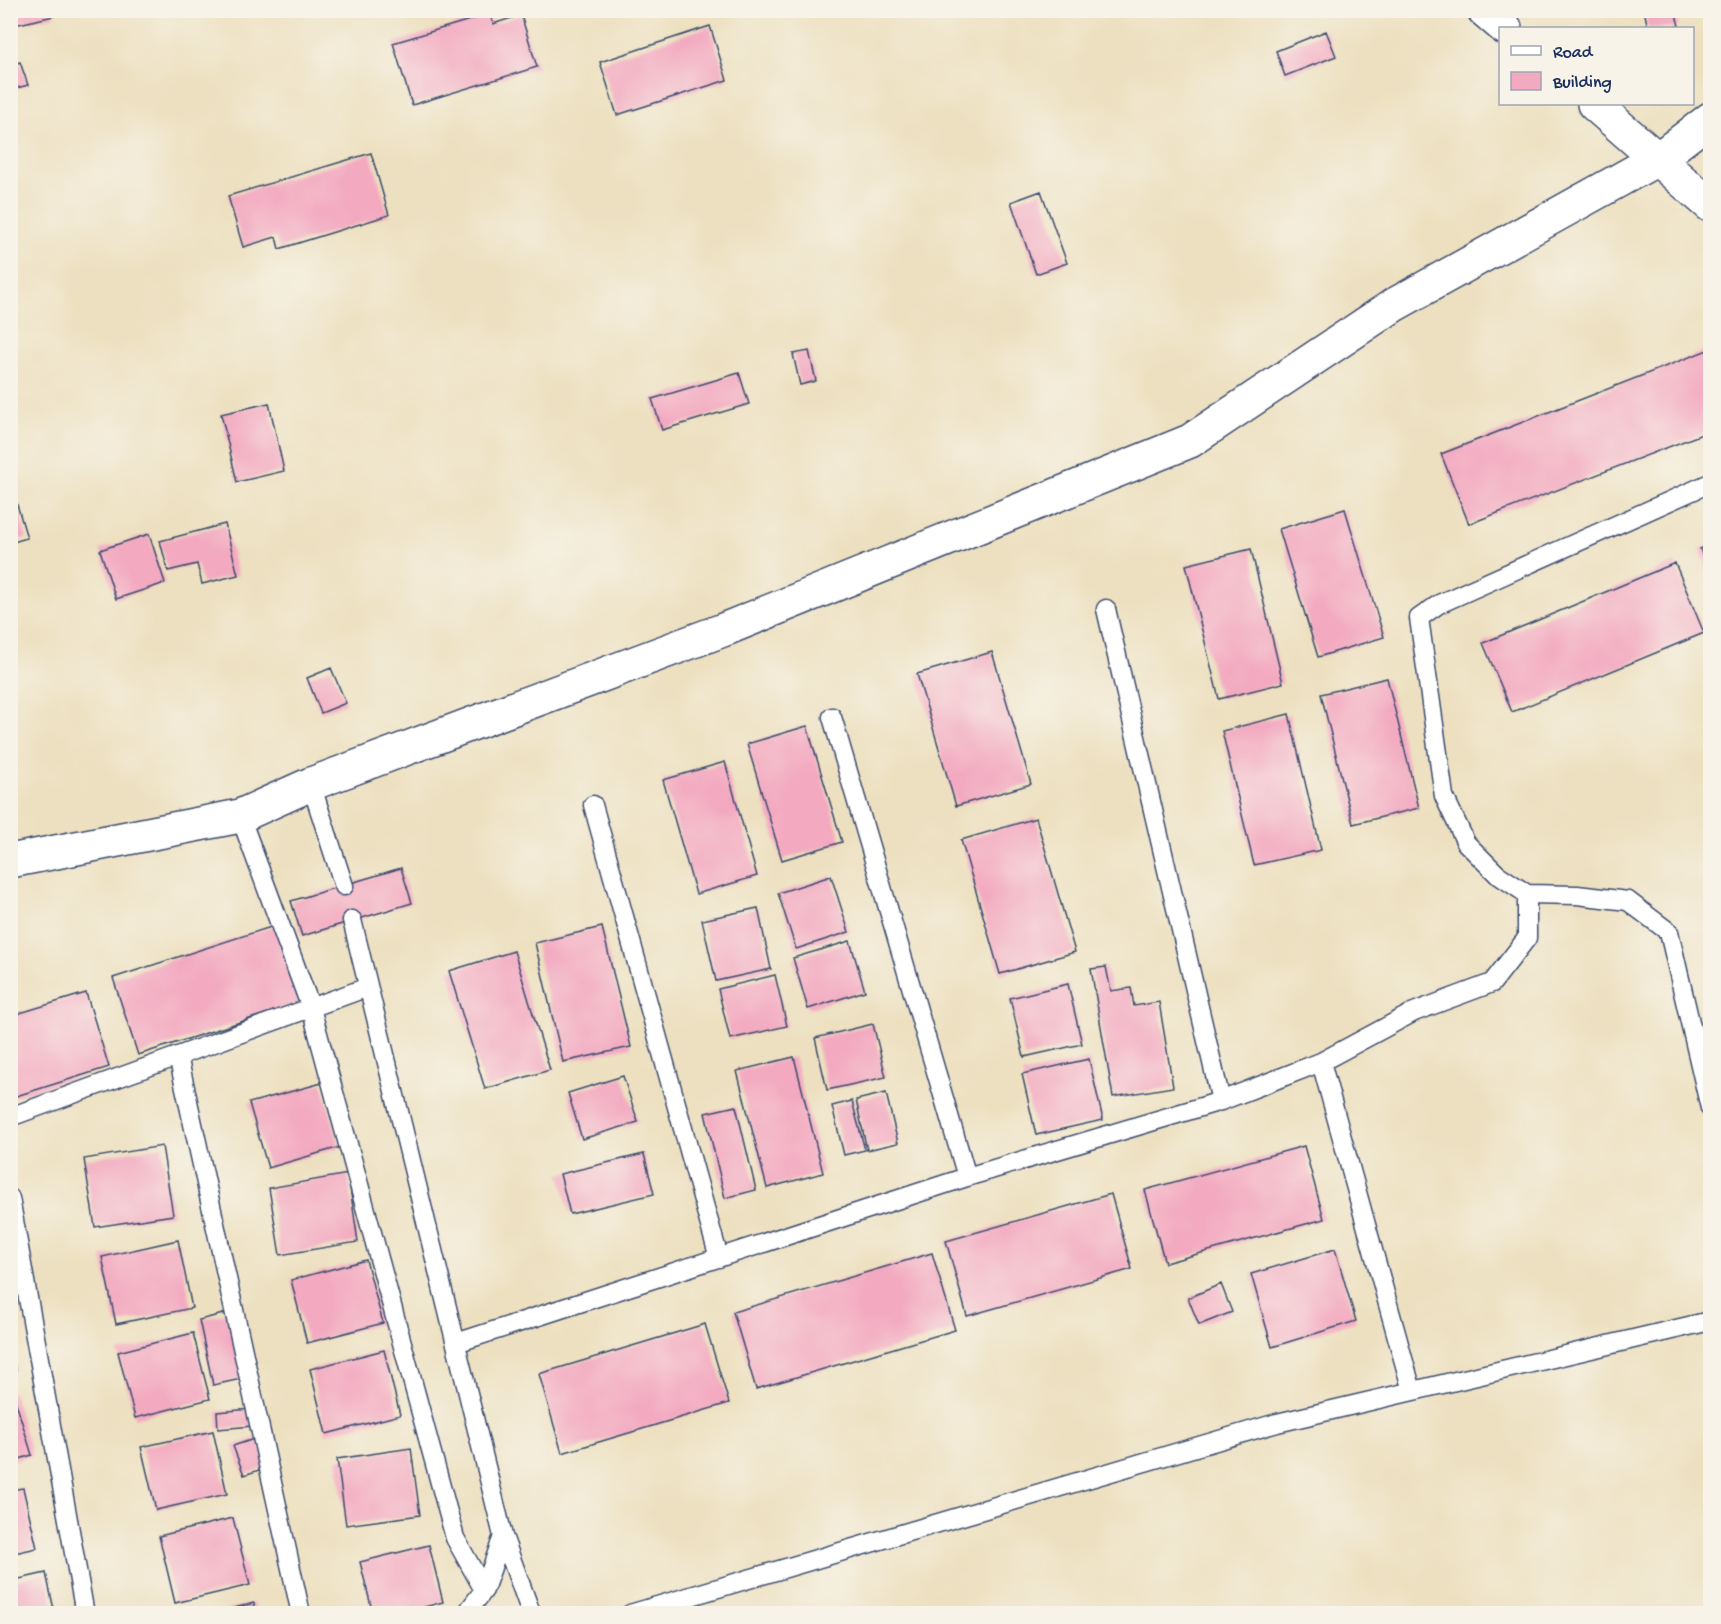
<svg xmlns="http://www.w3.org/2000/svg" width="1721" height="1624" viewBox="0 0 1721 1624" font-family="'Gochi Hand',sans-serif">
<rect width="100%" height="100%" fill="#f7f3e8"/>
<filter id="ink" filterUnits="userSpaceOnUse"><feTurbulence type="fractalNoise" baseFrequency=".0167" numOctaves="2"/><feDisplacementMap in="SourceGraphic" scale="12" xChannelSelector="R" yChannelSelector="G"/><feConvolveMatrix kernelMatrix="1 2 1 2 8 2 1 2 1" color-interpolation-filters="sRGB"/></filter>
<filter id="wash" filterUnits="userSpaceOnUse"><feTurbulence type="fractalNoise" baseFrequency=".008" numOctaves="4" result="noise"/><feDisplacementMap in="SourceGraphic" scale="24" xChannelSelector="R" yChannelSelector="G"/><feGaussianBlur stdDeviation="1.35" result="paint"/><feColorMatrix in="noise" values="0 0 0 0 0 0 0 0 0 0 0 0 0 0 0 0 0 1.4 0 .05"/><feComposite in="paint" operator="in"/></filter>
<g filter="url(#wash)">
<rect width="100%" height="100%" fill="#ede0c0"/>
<g id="blocks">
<path fill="#f3aac1" d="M 10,10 L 53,10 L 54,16 L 10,26 Z
M 1644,10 L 1675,10 L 1679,26 L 1667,28 L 1648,28 Z
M 490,14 L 493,24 L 521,15 L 537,67 L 412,105 L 393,43 Z
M 710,26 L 727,80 L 617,115 L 600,62 Z
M 1326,31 L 1336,56 L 1285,76 L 1276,51 Z
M 20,62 L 28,85 L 10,90 L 10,65 Z
M 371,153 L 389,215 L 279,249 L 276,237 L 243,247 L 228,196 Z
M 1041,191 L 1067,263 L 1036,274 L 1011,202 Z
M 1710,349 L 1710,431 L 1469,524 L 1441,454 Z
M 809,351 L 816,381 L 800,385 L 793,354 Z
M 739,373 L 749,404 L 662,430 L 652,399 Z
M 269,403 L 284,471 L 237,482 L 221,414 Z
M 10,481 L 27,538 L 10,543 Z
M 1345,509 L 1384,637 L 1318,657 L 1279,529 Z
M 225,524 L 238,575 L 202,584 L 197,564 L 168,571 L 160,541 Z
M 149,534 L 165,583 L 116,599 L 100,550 Z
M 1710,545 L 1710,574 L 1700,549 Z
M 1251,549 L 1283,683 L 1219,699 L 1186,565 Z
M 1675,563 L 1704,633 L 1512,712 L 1483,643 Z
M 992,652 L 1031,784 L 956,806 L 917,674 Z
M 331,668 L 346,703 L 321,713 L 307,678 Z
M 1387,678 L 1419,808 L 1353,824 L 1321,694 Z
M 1289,714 L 1321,850 L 1254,865 L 1222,731 Z
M 807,726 L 842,842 L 782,860 L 747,744 Z
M 725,762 L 757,876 L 696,894 L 663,780 Z
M 1036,818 L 1075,952 L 1000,974 L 961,840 Z
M 401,868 L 412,903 L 302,936 L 291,901 Z
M 831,876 L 849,932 L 796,949 L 778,893 Z
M 758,908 L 771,969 L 716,981 L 702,920 Z
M 277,925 L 302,1002 L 138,1055 L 113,978 Z
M 602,927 L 631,1047 L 563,1062 L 535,943 Z
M 850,941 L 865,991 L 808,1009 L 793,958 Z
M 514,951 L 550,1070 L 485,1089 L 449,971 Z
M 1106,967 L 1111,991 L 1131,988 L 1134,1006 L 1159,1002 L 1173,1087 L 1113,1097 L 1091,969 Z
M 775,975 L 787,1026 L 730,1039 L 718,989 Z
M 1068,984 L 1082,1044 L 1024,1057 L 1010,998 Z
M 86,993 L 109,1067 L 10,1098 L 10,1016 Z
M 873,1024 L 886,1077 L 827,1090 L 815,1038 Z
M 794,1057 L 823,1173 L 767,1188 L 737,1071 Z
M 1089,1059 L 1103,1120 L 1036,1135 L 1022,1074 Z
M 623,1076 L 638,1122 L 582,1139 L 568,1093 Z
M 322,1083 L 340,1147 L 268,1168 L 249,1103 Z
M 886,1093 L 898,1143 L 867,1150 L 856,1100 Z
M 852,1101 L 865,1150 L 844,1155 L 832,1106 Z
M 736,1106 L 756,1190 L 725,1198 L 705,1113 Z
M 162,1146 L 173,1215 L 95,1227 L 84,1159 Z
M 1304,1146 L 1324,1219 L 1165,1263 L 1145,1190 Z
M 644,1154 L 654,1194 L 570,1214 L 560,1174 Z
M 348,1174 L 358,1242 L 280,1255 L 269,1188 Z
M 1111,1194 L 1132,1269 L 967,1316 L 946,1241 Z
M 178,1240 L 192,1308 L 116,1324 L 102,1257 Z
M 1335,1249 L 1356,1321 L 1272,1347 L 1251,1274 Z
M 932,1253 L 955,1330 L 756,1389 L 733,1312 Z
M 366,1260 L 383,1323 L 307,1343 L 291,1280 Z
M 1221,1284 L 1232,1312 L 1199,1325 L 1188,1298 Z
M 231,1312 L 246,1378 L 213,1385 L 199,1320 Z
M 705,1324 L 729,1403 L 562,1453 L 539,1374 Z
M 193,1333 L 210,1399 L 135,1418 L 118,1352 Z
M 384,1350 L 400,1415 L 326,1434 L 310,1369 Z
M 10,1352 L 16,1370 L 10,1371 Z
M 10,1393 L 13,1393 L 32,1455 L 10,1462 Z
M 251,1409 L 253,1426 L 218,1429 L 217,1412 Z
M 213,1431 L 227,1494 L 156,1510 L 141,1447 Z
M 257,1438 L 268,1467 L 244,1475 L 233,1446 Z
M 411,1448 L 420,1515 L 346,1525 L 337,1459 Z
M 23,1488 L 37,1548 L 10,1554 L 10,1490 Z
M 233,1518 L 250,1585 L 175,1603 L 159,1536 Z
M 429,1545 L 443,1602 L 398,1614 L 373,1614 L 360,1562 Z
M 46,1573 L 55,1614 L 10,1614 L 10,1581 Z
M 254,1603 L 256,1614 L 214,1614 L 214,1613 Z"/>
</g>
</g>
<g filter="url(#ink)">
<use href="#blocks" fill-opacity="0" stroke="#3a4a6d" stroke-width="1.5"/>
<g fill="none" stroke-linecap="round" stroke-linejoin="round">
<g stroke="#3a4a6d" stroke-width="21">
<path id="lane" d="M 1710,483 L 1439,604 L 1419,618 L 1444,796 L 1466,843 L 1497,874 L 1527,894 L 1577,895 L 1628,901 L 1669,932 L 1710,1108
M 1106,609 L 1221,1101
M 832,717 L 967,1177
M 311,784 L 344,886
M 593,805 L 719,1258
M 240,816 L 311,1008 L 455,1538 L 484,1590
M 352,920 L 503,1536 L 484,1590 L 466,1614
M 178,1056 L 301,1614
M 1321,1062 L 1412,1391
M 10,1117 L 368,987
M 10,1198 L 85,1614
M 456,1343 L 967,1177 L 1221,1101 L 1321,1062 L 1414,1012 L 1492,983 L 1527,938 L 1527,894
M 503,1536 L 530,1610 L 534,1614
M 630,1614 L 1277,1423 L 1710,1321"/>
</g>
<g stroke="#3a4a6d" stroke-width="36">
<path id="street" d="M 1484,10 L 1505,28
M 1594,104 L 1710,205
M 10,861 L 240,816 L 311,784 L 723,630 L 1190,441 L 1394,305 L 1659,158 L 1710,119"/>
</g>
<use href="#lane" stroke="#fff" stroke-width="18"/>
<use href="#street" stroke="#fff" stroke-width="33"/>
</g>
</g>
<rect width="1721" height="1624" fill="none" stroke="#f7f3e8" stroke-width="36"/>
<rect x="1499" y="27" width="195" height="78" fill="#f7f3e8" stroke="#9fa5b1" stroke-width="1.5"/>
<rect x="1511" y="46" width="30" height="9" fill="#ffffff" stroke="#9fa5b1" stroke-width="1.5"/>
<text x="1553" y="57" font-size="18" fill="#1b2f5e">Road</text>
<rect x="1511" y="72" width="30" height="18" fill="#f3aac1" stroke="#9fa5b1" stroke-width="1.5"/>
<text x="1553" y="87" font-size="18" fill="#1b2f5e">Building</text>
</svg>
